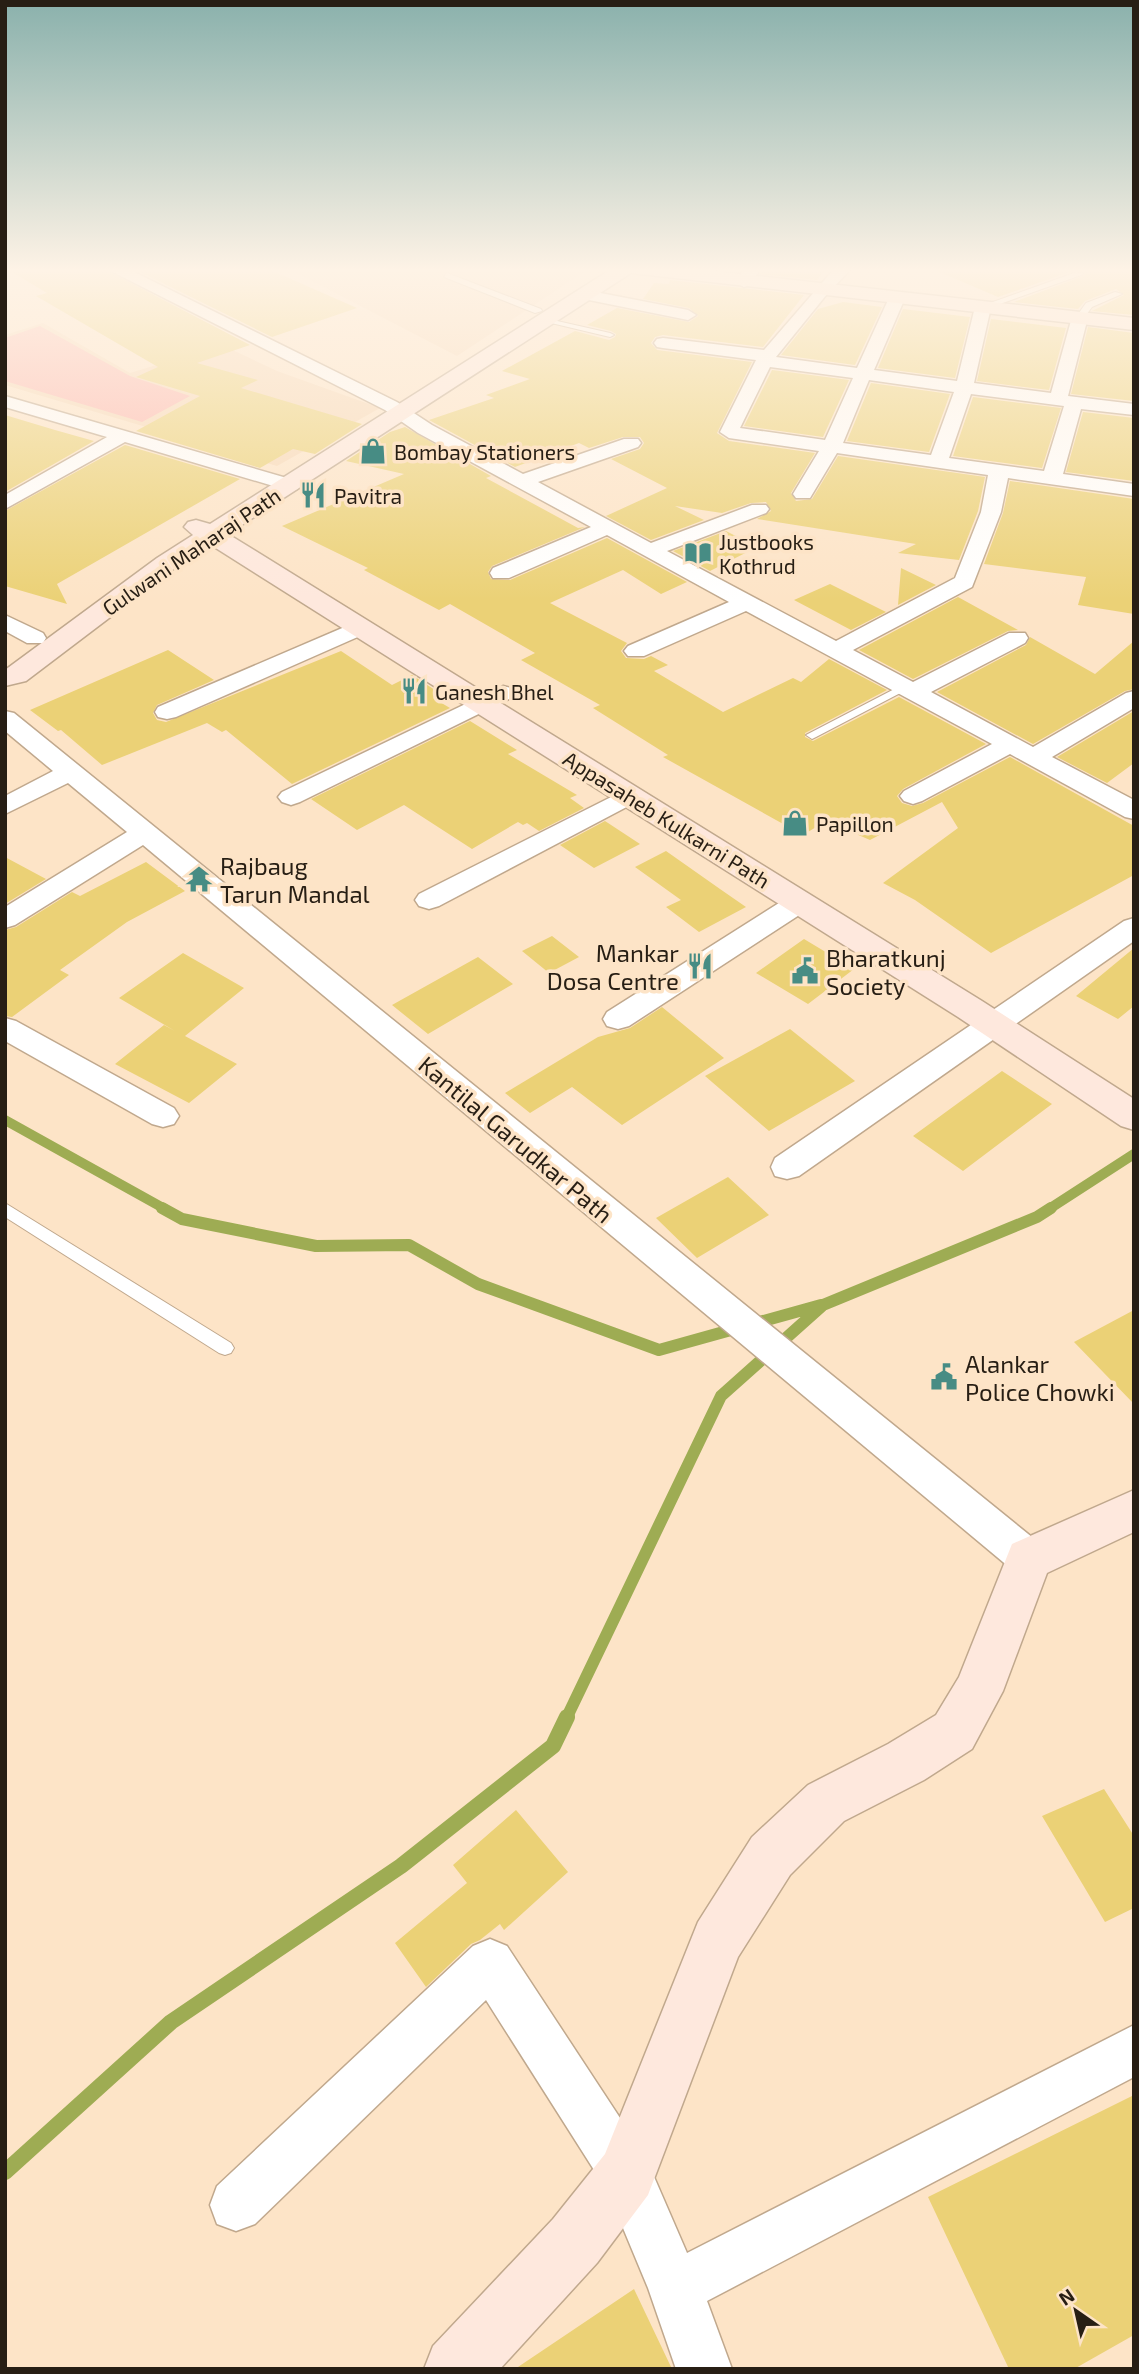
<svg xmlns="http://www.w3.org/2000/svg" width="1139" height="2374" viewBox="0 0 1139 2374" font-family="'Exo 2',sans-serif">
<rect width="100%" height="100%" fill="#fde4c7"/>
<path fill="#f7d8b6" d="M 287,268 L 590,268 L 457,356 Z
M 43,323 L 130,373 L 222,345 L 277,371 L 380,408 L 277,466 L 5,385 L 5,335 Z"/>
<path fill="#fdb4ac" d="M 40,326 L 130,376 L 190,396 L 142,422 L 5,381 L 5,338 Z"/>
<g fill="none" stroke-linecap="round" stroke-linejoin="round">
<path stroke="#9eac53" stroke-width="10" d="M 5,1120 L 165,1209
M 1049,1209 L 1134,1154"/>
<path stroke="#9eac53" stroke-width="12" d="M 162,1208 L 182,1219 L 316,1246 L 409,1245 L 478,1284 L 659,1350 L 821,1305
M 566,1719 L 721,1396 L 823,1305 L 1037,1217 L 1051,1208"/>
<path stroke="#9eac53" stroke-width="16" d="M 5,2172 L 171,2022 L 401,1866 L 553,1746 L 567,1717"/>
</g>
<path fill="#ebd176" d="M 5,268 L 102,268 L 250,345 L 197,363 L 258,380 L 241,388 L 362,424 L 315,454 L 293,449 L 260,468 L 136,431 L 200,396 L 136,377 L 158,367 L 36,296 L 47,293 Z
M 132,268 L 266,268 L 357,308 L 272,337 Z
M 763,268 L 827,268 L 817,280 L 760,274 Z
M 930,268 L 1134,268 L 1134,315 L 1092,311 L 1124,295 L 1116,289 L 1085,301 L 1078,309 L 1014,302 L 1086,275 L 1078,269 L 998,297 Z
M 670,280 L 804,295 L 763,347 L 663,335 L 655,337 L 651,343 L 657,350 L 752,362 L 717,433 L 729,441 L 815,453 L 791,493 L 796,501 L 812,499 L 838,456 L 985,477 L 978,511 L 959,560 L 898,553 L 916,544 L 757,519 L 771,511 L 766,502 L 751,503 L 722,513 L 675,506 L 704,520 L 651,540 L 606,516 L 667,488 L 611,459 L 640,449 L 644,443 L 640,437 L 623,437 L 589,448 L 579,443 L 515,467 L 429,420 L 494,398 L 486,395 L 530,379 L 502,371 L 575,331 L 609,340 L 615,337 L 616,334 L 611,331 L 587,325 L 617,308 L 689,322 L 698,316 L 689,308 L 643,299 L 654,283 L 669,284 Z
M 843,302 L 882,307 L 855,365 L 781,355 L 818,309 Z
M 903,309 L 970,317 L 955,378 L 878,368 Z
M 991,319 L 1066,328 L 1049,390 L 977,381 Z
M 1088,327 L 1134,333 L 1134,401 L 1071,394 Z
M 772,370 L 849,380 L 823,437 L 744,426 Z
M 871,383 L 950,394 L 929,452 L 847,441 Z
M 973,397 L 1061,408 L 1042,468 L 953,456 Z
M 1083,412 L 1134,418 L 1134,481 L 1066,472 Z
M 5,415 L 55,430 L 94,441 L 5,492 Z
M 405,427 L 491,476 L 486,478 L 578,528 L 585,527 L 492,566 L 488,572 L 491,579 L 510,580 L 607,538 L 687,582 L 661,594 L 623,570 L 550,603 L 627,643 L 621,651 L 626,658 L 644,659 L 651,656 L 668,665 L 654,671 L 723,712 L 793,678 L 801,682 L 829,659 L 887,690 L 805,733 L 805,737 L 813,741 L 899,697 L 986,744 L 903,789 L 897,796 L 902,803 L 912,806 L 923,803 L 1010,757 L 1134,826 L 1134,875 L 991,953 L 915,900 L 883,883 L 958,828 L 942,802 L 870,840 L 826,821 L 803,835 L 663,757 L 668,755 L 593,708 L 600,705 L 521,660 L 535,653 L 450,604 L 439,610 L 364,570 L 368,568 L 282,526 L 404,474 L 346,461 L 390,432 Z
M 125,445 L 240,479 L 57,584 L 67,604 L 5,586 L 5,511 Z
M 1010,481 L 1134,499 L 1134,614 L 1078,605 L 1086,577 L 984,564 L 1003,513 Z
M 726,531 L 757,547 L 710,571 L 673,551 Z
M 901,568 L 936,585 L 898,605 Z
M 830,584 L 886,612 L 851,630 L 794,600 Z
M 958,597 L 1018,630 L 1008,631 L 913,679 L 859,650 Z
M 1030,637 L 1095,674 L 1134,641 L 1134,689 L 1125,691 L 1033,744 L 937,692 L 1026,645 Z
M 168,650 L 214,680 L 157,705 L 153,713 L 157,720 L 166,722 L 341,651 L 392,685 L 412,675 L 441,694 L 433,698 L 450,708 L 292,784 L 226,730 L 222,732 L 207,723 L 102,765 L 61,730 L 58,731 L 30,710 Z
M 1134,711 L 1134,763 L 1107,783 L 1057,757 Z
M 470,721 L 517,750 L 508,754 L 577,795 L 570,798 L 584,808 L 539,831 L 527,823 L 523,825 L 518,822 L 472,849 L 404,805 L 357,830 L 311,799 Z
M 605,821 L 640,844 L 594,868 L 560,845 Z
M 666,851 L 720,889 L 746,907 L 699,932 L 666,907 L 681,900 L 635,867 Z
M 5,857 L 46,879 L 5,904 Z
M 146,862 L 185,891 L 127,922 L 60,970 L 69,975 L 12,1017 L 5,1016 L 5,930 L 16,927 L 72,892 L 80,896 Z
M 552,936 L 579,957 L 549,973 L 522,951 Z
M 804,939 L 854,969 L 808,1004 L 756,973 Z
M 1134,948 L 1134,1006 L 1118,1019 L 1076,996 Z
M 183,953 L 244,988 L 185,1036 L 237,1064 L 189,1103 L 115,1064 L 164,1025 L 175,1031 L 119,998 Z
M 478,957 L 513,984 L 428,1034 L 392,1005 Z
M 662,1007 L 724,1058 L 622,1125 L 572,1087 L 530,1113 L 505,1093 L 598,1037 L 630,1028 Z
M 790,1029 L 855,1081 L 769,1131 L 705,1076 Z
M 1002,1071 L 1052,1104 L 963,1171 L 913,1136 Z
M 728,1177 L 769,1215 L 697,1258 L 656,1218 Z
M 1134,1310 L 1134,1404 L 1074,1342 Z
M 1104,1789 L 1134,1836 L 1134,1908 L 1105,1922 L 1042,1816 Z
M 516,1810 L 568,1872 L 504,1930 L 500,1924 L 480,1940 L 471,1944 L 426,1987 L 395,1943 L 467,1883 L 453,1865 Z
M 1134,2095 L 1134,2335 L 1074,2369 L 1009,2369 L 928,2197 Z
M 634,2289 L 672,2369 L 515,2369 Z"/>
<g fill="none" stroke-linecap="round" stroke-linejoin="round">
<g stroke="#c0a88d" stroke-width="2">
<path id="lane" d="M 1077,272 L 1084,274 L 986,309 L 979,307 Z
M 447,273 L 541,309 L 542,311 L 535,313 L 444,277 Z
M 1115,292 L 1122,294 L 1092,307 L 1083,319 L 1076,317 L 1086,303 Z
M 544,318 L 610,333 L 614,335 L 610,337 L 547,322 Z
M 904,684 L 910,687 L 908,689 L 816,737 L 812,739 L 806,735 Z
M 5,1203 L 231,1343 L 234,1348 L 231,1353 L 225,1355 L 219,1353 L 5,1217 Z"/>
</g>
<g stroke="#c0a88d" stroke-width="3">
<path id="street" d="M 105,268 L 126,268 L 397,402 L 432,425 L 523,474 L 624,439 L 638,439 L 641,443 L 638,447 L 538,482 L 651,543 L 752,505 L 766,505 L 769,509 L 766,513 L 667,551 L 836,641 L 955,578 L 981,512 L 988,475 L 837,453 L 810,498 L 796,498 L 793,494 L 819,451 L 729,438 L 720,432 L 756,360 L 663,348 L 657,347 L 654,343 L 657,339 L 663,338 L 764,350 L 835,268 L 852,268 L 827,294 L 776,357 L 857,368 L 889,298 L 897,293 L 905,298 L 874,370 L 957,381 L 975,307 L 983,302 L 991,307 L 974,383 L 1051,393 L 1072,317 L 1074,313 L 1086,313 L 1088,317 L 1068,396 L 1134,404 L 1134,415 L 1081,409 L 1063,474 L 1134,484 L 1134,496 L 1008,478 L 1001,512 L 972,587 L 853,650 L 913,682 L 1009,633 L 1025,633 L 1028,638 L 1025,643 L 931,692 L 1033,747 L 1126,693 L 1134,691 L 1134,708 L 1052,757 L 1134,800 L 1134,819 L 1125,817 L 1010,754 L 922,801 L 913,804 L 904,801 L 900,796 L 904,791 L 992,744 L 746,611 L 644,656 L 628,656 L 624,651 L 628,646 L 729,602 L 607,535 L 509,578 L 493,578 L 490,573 L 493,568 L 591,527 L 418,433 L 385,410 ZM 770,367 L 853,378 L 825,440 L 740,428 ZM 869,380 L 954,392 L 931,455 L 843,443 ZM 971,394 L 1064,406 L 1044,471 L 949,458 Z
M 745,268 L 761,268 L 750,285 L 744,287 L 736,282 Z
M 585,290 L 688,310 L 696,315 L 688,320 L 579,298 L 577,295 Z
M 5,396 L 297,481 L 300,485 L 297,489 L 290,491 L 125,442 L 5,509 L 5,495 L 107,437 L 5,407 Z
M 5,615 L 43,633 L 46,638 L 43,643 L 27,643 L 5,631 Z
M 361,620 L 369,622 L 372,627 L 369,632 L 176,717 L 167,719 L 158,717 L 155,712 L 158,707 Z
M 503,686 L 511,688 L 515,693 L 511,698 L 300,802 L 291,805 L 282,802 L 278,797 L 282,792 Z
M 5,711 L 14,713 L 1043,1546 L 1049,1559 L 1043,1572 L 1029,1577 L 1015,1572 L 143,845 L 15,925 L 5,928 L 5,907 L 127,832 L 68,783 L 5,814 L 5,796 L 53,771 L 5,731 Z
M 629,788 L 638,791 L 642,796 L 638,801 L 439,906 L 429,909 L 419,906 L 415,900 L 419,894 Z
M 800,893 L 810,896 L 814,902 L 810,908 L 629,1026 L 618,1029 L 607,1026 L 603,1019 L 607,1012 L 790,896 Z
M 1134,918 L 1134,941 L 799,1176 L 787,1179 L 775,1176 L 771,1167 L 775,1158 L 1124,921 Z
M 5,1018 L 16,1021 L 174,1108 L 179,1116 L 174,1124 L 163,1127 L 152,1124 L 5,1041 Z
M 490,1939 L 507,1946 L 645,2156 L 687,2253 L 1134,2025 L 1134,2077 L 707,2301 L 732,2369 L 676,2369 L 648,2288 L 608,2192 L 486,2000 L 255,2224 L 236,2231 L 217,2224 L 210,2205 L 217,2186 L 473,1946 Z"/>
</g>
<g stroke="#c0a88d" stroke-width="3">
<path id="secondary" d="M 613,268 L 686,268 L 1134,318 L 1134,330 L 631,273 L 228,534 L 982,1001 L 1134,1099 L 1134,1130 L 1121,1126 L 958,1017 L 211,545 L 175,568 L 26,681 L 5,686 L 5,670 L 157,558 L 193,535 L 184,527 L 188,522 L 196,520 L 210,524 Z
M 1134,1490 L 1134,1532 L 1047,1573 L 1003,1691 L 972,1749 L 924,1780 L 844,1821 L 790,1875 L 738,1957 L 648,2195 L 597,2263 L 500,2369 L 424,2369 L 433,2346 L 553,2219 L 605,2154 L 698,1922 L 752,1837 L 808,1785 L 888,1744 L 936,1715 L 959,1677 L 1012,1544 Z"/>
</g>
<use href="#lane" fill="#fff" fill-rule="evenodd"/>
<use href="#street" fill="#fff" fill-rule="evenodd"/>
<use href="#secondary" fill="#fee8dd" fill-rule="evenodd"/>
</g>
<linearGradient id="sky" x2="0" y2="1"><stop stop-color="#8ab1ac"/><stop offset="0.45" stop-color="#fef3e6"/><stop offset="1" stop-color="#fef3e6" stop-opacity="0"/></linearGradient>
<rect width="1139" height="601" fill="url(#sky)"/>
<defs>
<g id="shop-bare" transform="scale(2.1)"><path d="M-5-2.5h2.3a2.7 3.5 0 0 1 5.4 0H5L5.5 6h-11ZM-1.5-2.5h3a1.5 2.3 0 0 0-3 0Z" fill="#478c84" stroke="#fde4c7" stroke-width="2.5" paint-order="stroke"/></g>
<g id="restaurant-bare" transform="scale(2.1)"><path d="M-5-6h1v4h1v-4h1v4h1v-4h1v5L-1.5 .5V6h-2V.5L-5-1ZM5-6V6H3V1.5H1.5Q1.5-4 5-6Z" fill="#478c84" stroke="#fde4c7" stroke-width="2.5" paint-order="stroke"/></g>
<g id="library-bare" transform="scale(2.1)"><path d="M-6-4Q-3-5.5-.7-3.5V5Q-3 3-6 4ZM6-4Q3-5.5 .7-3.5V5Q3 3 6 4Z" fill="#478c84" stroke="#fde4c7" stroke-width="2.5" paint-order="stroke"/></g>
<g id="temple-bare" transform="scale(2.1)"><path d="M0-6L5-2H3V0L6.5 2.5H4V6H1.5V3h-3V6H-4V2.5H-6.5L-3 0V-2H-5Z" fill="#478c84" stroke="#fde4c7" stroke-width="2.5" paint-order="stroke"/></g>
<g id="civic-bare" transform="scale(2.1)"><path d="M-.6-6.5H3V-4.5H.6V-3L4-1V1h2V6H-6V1h2V-1L-.6-3ZM-1.2 2.5V6h2.4V2.5Z" fill="#478c84" stroke="#fde4c7" stroke-width="2.5" paint-order="stroke"/></g>
</defs>
<g fill-rule="evenodd">
<use href="#shop-bare" x="373" y="451"/>
<use href="#restaurant-bare" x="313" y="495"/>
<use href="#library-bare" x="698" y="553"/>
<use href="#restaurant-bare" x="414" y="691"/>
<use href="#shop-bare" x="795" y="823"/>
<use href="#temple-bare" x="199" y="879"/>
<use href="#restaurant-bare" x="700" y="966"/>
<use href="#civic-bare" x="805" y="971"/>
<use href="#civic-bare" x="944" y="1377"/>
</g>
<g text-anchor="middle" dominant-baseline="central" stroke-width="7" stroke-linejoin="round" paint-order="stroke">
<g font-size="21" fill="#271e14" stroke="#fde4c7" text-anchor="start">
<text x="394" y="451">Bombay Stationers</text>
<text x="334" y="495">Pavitra</text>
<text x="719" y="541">Justbooks<tspan x="719" dy="24">Kothrud</tspan></text>
<text x="435" y="691">Ganesh Bhel</text>
<text x="816" y="823">Papillon</text>
</g>
<g font-size="21" fill="#271e14" stroke="#fde4c7">
<text transform="translate(191 551) rotate(-34)">Gulwani Maharaj Path</text>
<text transform="translate(667 819) rotate(32)">Appasaheb Kulkarni Path</text>
</g>
<g font-size="24" fill="#271e14" stroke="#fde4c7" text-anchor="start">
<text x="220" y="865">Rajbaug<tspan x="220" dy="28">Tarun Mandal</tspan></text>
<text x="679" y="952" text-anchor="end">Mankar<tspan x="679" dy="28">Dosa Centre</tspan></text>
<text x="826" y="957">Bharatkunj<tspan x="826" dy="28">Society</tspan></text>
<text x="965" y="1363">Alankar<tspan x="965" dy="28">Police Chowki</tspan></text>
</g>
<g font-size="24" fill="#271e14" stroke="#fde4c7">
<text transform="translate(516 1139) rotate(40)">Kantilal Garudkar Path</text>
</g>
</g>
<rect width="1139" height="2374" fill="none" stroke="#271e14" stroke-width="14"/>
<g transform="translate(1076 2311) rotate(326)" stroke="#fde4c7" stroke-width="5" paint-order="stroke">
<path d="M0-5L12 26L0 18L-12 26Z" fill="#271e14"/>
<text y="-10" font-size="19" font-weight="bold" text-anchor="middle" fill="#271e14">N</text>
</g>
</svg>
